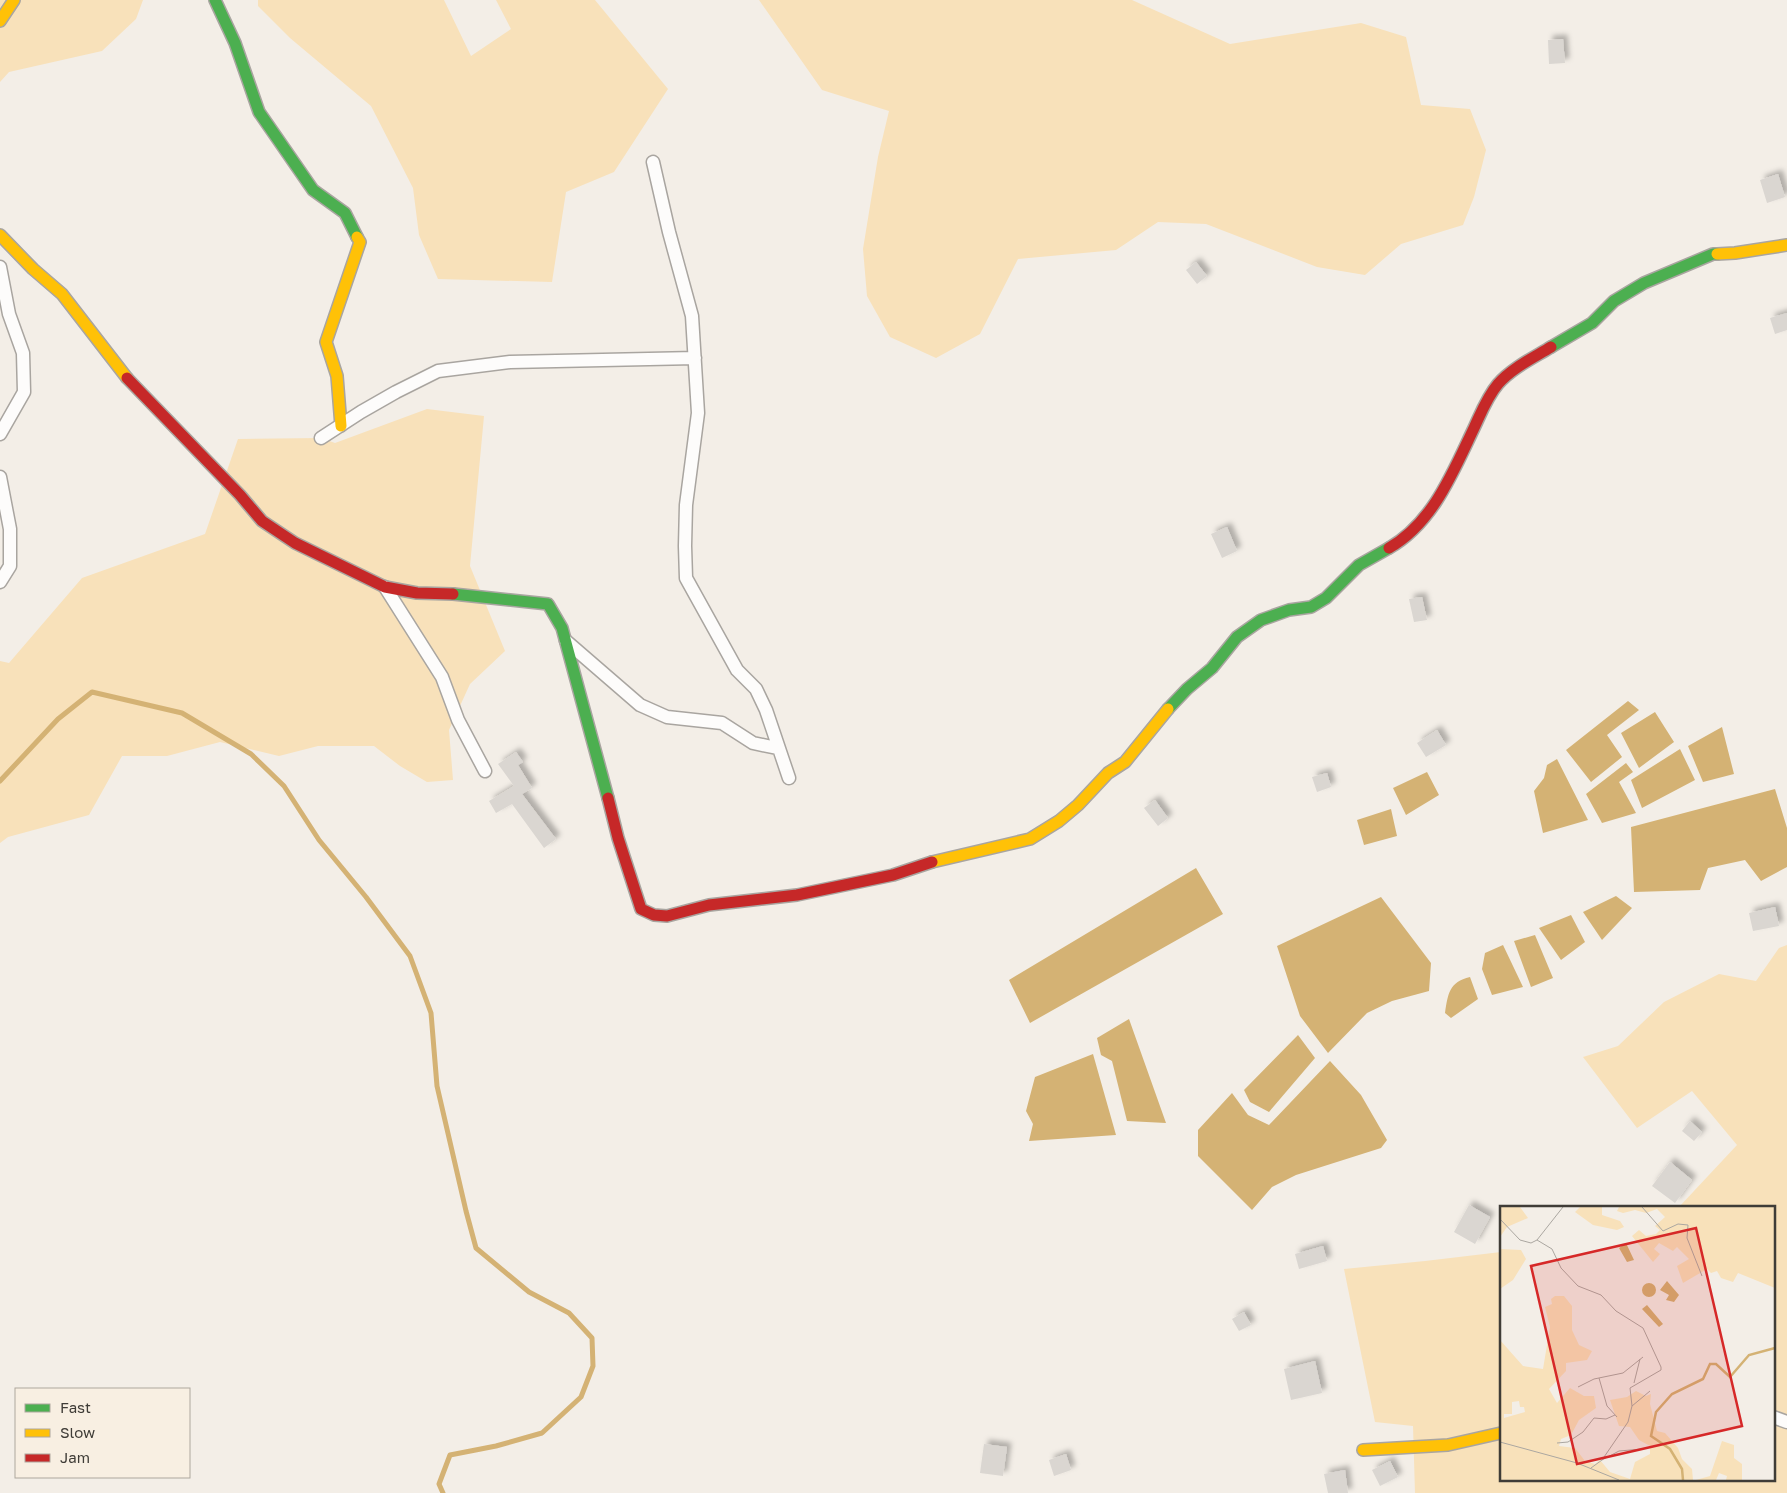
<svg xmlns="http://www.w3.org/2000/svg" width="1787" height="1493" viewBox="0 0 1787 1493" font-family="'Golos Text',sans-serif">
<defs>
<filter id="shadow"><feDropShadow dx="4.5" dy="-4.5" stdDeviation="2.5" flood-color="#0004"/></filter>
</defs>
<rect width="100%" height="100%" fill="#f3eee7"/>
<path fill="#f8e1ba" d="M 0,0 L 143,0 L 136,19 L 102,51 L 9,72 L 0,82 Z
M 258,0 L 444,0 L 471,56 L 511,29 L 496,0 L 595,0 L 668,89 L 614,172 L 566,192 L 552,282 L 438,279 L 419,235 L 413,188 L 371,106 L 290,38 L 258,6 Z
M 759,0 L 1132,0 L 1230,44 L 1361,23 L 1406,37 L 1421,105 L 1470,109 L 1486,150 L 1474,197 L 1463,225 L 1401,244 L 1365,275 L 1317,267 L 1206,224 L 1158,222 L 1116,250 L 1018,259 L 980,334 L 936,358 L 890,337 L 867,296 L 863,249 L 878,157 L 889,111 L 822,90 Z
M 427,409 L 484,416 L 470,566 L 505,651 L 470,684 L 449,730 L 453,780 L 427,782 L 400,766 L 374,746 L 318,746 L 279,756 L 220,742 L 167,756 L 122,756 L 89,815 L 8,837 L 0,843 L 0,661 L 9,663 L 82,578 L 205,534 L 238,439 L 321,438 L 335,443 Z
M 1787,945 L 1787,1493 L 1415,1493 L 1413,1426 L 1375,1422 L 1344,1269 L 1425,1261 L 1501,1252 L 1501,1479 L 1773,1479 L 1773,1207 L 1679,1207 L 1737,1145 L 1692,1091 L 1637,1128 L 1583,1057 L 1618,1046 L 1664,1002 L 1719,974 L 1756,981 L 1779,948 Z"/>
<path fill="#d4b274" d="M 1628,701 L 1639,710 L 1607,735 L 1622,757 L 1591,782 L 1566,750 Z
M 1655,712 L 1674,742 L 1639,768 L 1621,733 Z
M 1722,727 L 1734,774 L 1703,782 L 1688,746 Z
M 1680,749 L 1695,780 L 1642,808 L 1631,780 Z
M 1557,759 L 1588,820 L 1543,833 L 1534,791 L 1544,778 L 1547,765 Z
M 1626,763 L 1633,772 L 1619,782 L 1636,813 L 1602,823 L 1586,794 Z
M 1427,772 L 1439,795 L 1406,815 L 1393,788 Z
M 1775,789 L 1787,828 L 1787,867 L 1761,881 L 1745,860 L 1708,868 L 1700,890 L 1634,892 L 1631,827 Z
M 1391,809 L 1397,836 L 1364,845 L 1357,820 Z
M 1196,868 L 1223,914 L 1030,1023 L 1009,980 Z
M 1616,896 L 1632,908 L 1602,940 L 1583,912 Z
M 1381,897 L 1431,963 L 1429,991 L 1392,1001 L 1367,1013 L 1328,1053 L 1300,1016 L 1277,946 Z
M 1571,915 L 1585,942 L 1561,960 L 1539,928 Z
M 1535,935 L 1553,978 L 1531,987 L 1514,941 Z
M 1503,945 L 1523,987 L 1492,995 L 1482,969 L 1485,953 Z
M 1470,977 L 1478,999 L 1451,1018 L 1445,1013 C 1448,994 1449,982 1470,977 Z
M 1129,1019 L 1166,1123 L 1127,1121 L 1112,1061 L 1101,1055 L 1097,1038 Z
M 1298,1035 L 1315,1058 L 1269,1112 L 1250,1102 L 1244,1090 Z
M 1093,1054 L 1116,1135 L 1029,1141 L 1033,1124 L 1026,1111 L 1035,1077 Z
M 1330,1061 L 1361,1095 L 1387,1140 L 1381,1148 L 1296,1175 L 1272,1187 L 1252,1210 L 1198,1156 L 1198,1130 L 1232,1093 L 1248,1115 L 1269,1125 Z"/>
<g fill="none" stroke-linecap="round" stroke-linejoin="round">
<path stroke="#d4b274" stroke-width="5" d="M 0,781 L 58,719 L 92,692 L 182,713 L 251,754 L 284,786 L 319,840 L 366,897 L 410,956 L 431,1013 L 437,1086 L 466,1211 L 476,1248 L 529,1292 L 569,1313 L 592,1338 L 593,1366 L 581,1397 L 542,1433 L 496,1446 L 450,1455 L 439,1484 L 443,1493"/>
</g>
<path fill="#dad6d1" filter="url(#shadow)" d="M 1563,39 L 1565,63 L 1549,64 L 1548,40 Z
M 1778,174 L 1785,197 L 1767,203 L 1760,180 Z
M 1196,262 L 1207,276 L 1197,284 L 1186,270 Z
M 1787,313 L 1787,330 L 1775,334 L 1770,318 Z
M 1227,527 L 1237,551 L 1222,558 L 1211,534 Z
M 1422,597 L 1427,620 L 1414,622 L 1409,599 Z
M 1437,730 L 1446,745 L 1426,757 L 1417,743 Z
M 516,752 L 523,762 L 518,765 L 532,788 L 522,794 L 556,839 L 544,848 L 512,804 L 496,813 L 489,801 L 514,786 L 498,764 Z
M 1327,773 L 1331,787 L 1317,792 L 1312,777 Z
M 1155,800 L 1168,818 L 1158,826 L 1144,808 Z
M 1775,907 L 1779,926 L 1753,931 L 1749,913 Z
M 1690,1121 L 1702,1132 L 1694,1141 L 1682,1131 Z
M 1670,1162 L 1692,1180 L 1675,1203 L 1652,1186 Z
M 1469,1205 L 1490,1217 L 1475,1244 L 1454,1232 Z
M 1323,1246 L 1327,1261 L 1299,1269 L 1295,1254 Z
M 1244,1312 L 1251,1325 L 1239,1331 L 1232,1319 Z
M 1315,1361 L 1322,1393 L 1291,1400 L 1284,1369 Z
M 984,1444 L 1007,1447 L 1003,1476 L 980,1473 Z
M 1066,1454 L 1071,1470 L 1054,1476 L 1049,1460 Z
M 1390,1461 L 1398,1477 L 1380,1486 L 1372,1470 Z
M 1345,1470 L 1348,1493 L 1328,1493 L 1324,1474 Z"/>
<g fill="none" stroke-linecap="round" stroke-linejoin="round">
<g stroke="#a9a5a0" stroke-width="15">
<path id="street" d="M 653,162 L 669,232 L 692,316 L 698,413 L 686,505 L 685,546 L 686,578 L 737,670 L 756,689 L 766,710 L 789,778
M 0,267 L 9,314 L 23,353 L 24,392 L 0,434
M 321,438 L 361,412 L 396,392 L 438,371 L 510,362 L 695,358
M 0,477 L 10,529 L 10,566 L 0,582
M 385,587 L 442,677 L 458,720 L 485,771
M 566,641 L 640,705 L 667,717 L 722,723 L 753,743 L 777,748
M 1773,1417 L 1787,1422"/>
</g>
<g stroke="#a9a5a0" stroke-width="14">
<path id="fast" d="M 215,0 L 235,43 L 259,112 L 313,190 L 345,213 L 357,237
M 1551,347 L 1592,323 L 1614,301 L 1644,283 L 1713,254 L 1717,254
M 453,594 L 548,604 L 562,628 L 608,798
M 1168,709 L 1187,689 L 1212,668 L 1237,637 L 1261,620 L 1289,610 L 1311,607 L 1326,598 L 1359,565 L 1389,548"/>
</g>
<g stroke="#a9a5a0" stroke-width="14">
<path id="slow" d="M 0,21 L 14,0
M 0,235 L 33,269 L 62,294 L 127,378
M 1717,254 L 1735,253 L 1787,245
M 341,426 L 337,376 L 326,342 L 360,242 L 357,237
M 932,862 L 1030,839 L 1059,821 L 1078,805 L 1108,773 L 1125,762 L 1168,709
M 1363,1450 L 1448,1445 L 1501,1433"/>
</g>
<g stroke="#a9a5a0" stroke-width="14">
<path id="jam" d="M 127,378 L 240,495 L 262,521 L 295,543 L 385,587 L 417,593 L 453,594
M 1389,548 C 1433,523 1453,472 1474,428 C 1481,413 1487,397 1498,384 C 1512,368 1533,358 1551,347
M 608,798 L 618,838 L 641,909 L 654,915 L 667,916 L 709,905 L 797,895 L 893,875 L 932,862"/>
</g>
<use href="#street" stroke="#fdfcfb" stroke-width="12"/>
<use href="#fast" stroke="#4caf50" stroke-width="11"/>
<use href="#slow" stroke="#ffc107" stroke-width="11"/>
<use href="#jam" stroke="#c62828" stroke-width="11"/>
</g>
<g transform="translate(1500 1206)">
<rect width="275" height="275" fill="#f3eee7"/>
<path d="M 0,1 L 20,1 L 28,12 L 7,21 L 0,31 ZM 80,1 L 102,1 L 102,9 L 120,15 L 124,21 L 117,24 L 93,19 L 75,6 ZM 119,1 L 275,1 L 275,82 L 238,67 L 233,76 L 221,72 L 217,65 L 211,67 L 207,63 L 183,77 L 177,60 L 189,53 L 177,41 L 173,45 L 159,37 L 154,43 L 160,48 L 153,56 L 132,30 L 139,24 L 146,30 L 156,28 L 160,24 L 155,20 L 165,11 L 157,3 L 146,7 L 135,4 L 123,7 L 117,5 ZM 0,43 L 21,44 L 26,53 L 13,74 L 0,83 ZM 55,90 L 64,90 L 72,100 L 72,124 L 79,139 L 92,145 L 87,154 L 66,157 L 66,165 L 49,183 L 57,197 L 70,182 L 84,190 L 94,190 L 96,202 L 79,214 L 71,229 L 61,233 L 59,240 L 75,242 L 85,255 L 95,258 L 100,254 L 110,266 L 130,273 L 135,256 L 150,248 L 150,240 L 139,234 L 130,221 L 119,220 L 110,194 L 127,191 L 136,185 L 146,190 L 151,188 L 150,198 L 157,225 L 165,227 L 178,242 L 182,253 L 192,263 L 193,274 L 0,274 L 0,134 L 23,160 L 43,163 L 50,121 L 45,101 L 52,98 L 51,93 ZM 19,195 L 20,201 L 24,201 L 25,206 L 4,212 L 4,208 L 12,208 L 12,196 ZM 222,235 L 234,239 L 234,252 L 242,258 L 242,274 L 226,274 L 227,270 L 219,267 L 216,274 L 196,274 L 210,270 Z" fill="#f8e1ba" fill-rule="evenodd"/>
<path d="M 126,37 L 134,54 L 127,56 L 119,42 ZM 167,75 L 179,89 L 174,96 L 166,94 L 169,89 L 160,84 ZM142 84a7 7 0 1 1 14 0a7 7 0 1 1-14 0ZM 147,99 L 163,118 L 159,121 L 142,103 Z" fill="#d4b274"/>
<path fill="none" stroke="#d4b274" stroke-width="2.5" d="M 183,274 L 182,263 L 170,243 L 151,230 L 156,206 L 172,188 L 203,173 L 210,158 L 216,158 L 230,171 L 249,149 L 275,142"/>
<path fill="none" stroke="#aba7a1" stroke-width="1" d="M 142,1 L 163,25 L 178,18 L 188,19 L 187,32 L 202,70M 0,13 L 20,34 L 31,37 L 37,34 L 63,1M 37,34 L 52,43 L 61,62 L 78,80 L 101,89 L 116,105 L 143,122 L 161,161 L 161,164 L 130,182 L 132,200 L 128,216 L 102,254 L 91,262M 99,172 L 107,200 L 117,211M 134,177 L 140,153M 78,181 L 94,173 L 123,167 L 143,151M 132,200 L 150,185M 0,236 L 77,257 L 119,274M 57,237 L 68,236 L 83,226 L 94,212 L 106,213 L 115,209M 102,254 L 119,245 L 142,243"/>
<path fill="#d62828" fill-opacity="0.15" stroke="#d62828" stroke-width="2.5" d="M 196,22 L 242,220 L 77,258 L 31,60 Z"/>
<rect width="275" height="275" fill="none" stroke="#3f3c37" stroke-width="2.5"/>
</g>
<rect x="15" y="1388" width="175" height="90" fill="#f8efe2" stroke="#aea79e"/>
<rect x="25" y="1404" width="25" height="8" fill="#4caf50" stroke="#aea79e"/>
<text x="60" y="1413" font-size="15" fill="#3f3c37">Fast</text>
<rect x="25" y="1429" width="25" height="8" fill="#ffc107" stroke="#aea79e"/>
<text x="60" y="1438" font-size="15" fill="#3f3c37">Slow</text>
<rect x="25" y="1454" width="25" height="8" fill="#c62828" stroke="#aea79e"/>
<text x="60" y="1463" font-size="15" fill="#3f3c37">Jam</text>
</svg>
